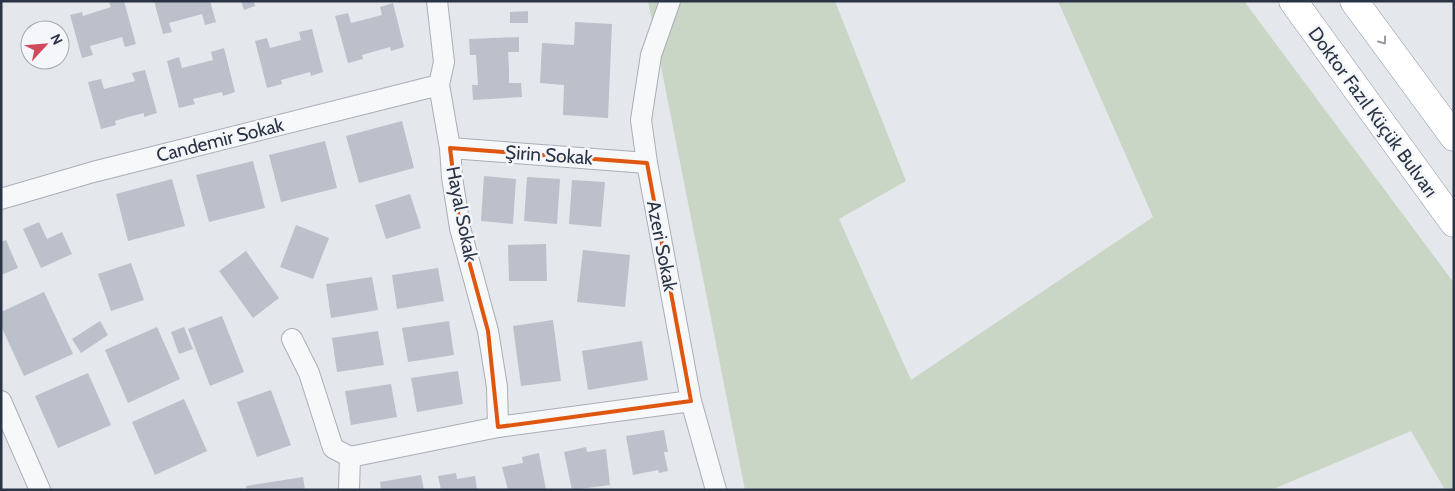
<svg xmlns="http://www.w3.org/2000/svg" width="1455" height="491" viewBox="0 0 1455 491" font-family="Cabin,sans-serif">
<rect width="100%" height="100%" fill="#e4e7ec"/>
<path fill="#c9d6c5" d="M 648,1 L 835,1 L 906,181 L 839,219 L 911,380 L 1153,217 L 1058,1 L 1244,1 L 1454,283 L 1454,490 L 1445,490 L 1411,431 L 1271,490 L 745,490 Z"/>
<path fill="#bbc0ca" d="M 114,1 L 124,1 L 136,44 L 125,47 L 122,37 L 90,46 L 93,55 L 82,58 L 70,15 L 82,12 L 83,16 L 111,7 L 109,3 Z
M 154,1 L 210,1 L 216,22 L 205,25 L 202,14 L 169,23 L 172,32 L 163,34 Z
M 241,1 L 254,1 L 255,6 L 244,10 Z
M 393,3 L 404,47 L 391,51 L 390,47 L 362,55 L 363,59 L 348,63 L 335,16 L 348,13 L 351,23 L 382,15 L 380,7 Z
M 528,11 L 528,23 L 510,23 L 510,12 Z
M 575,22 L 612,24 L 608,118 L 563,115 L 564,85 L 540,83 L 542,43 L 574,45 Z
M 312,29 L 323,72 L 311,76 L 310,72 L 281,80 L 282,84 L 267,88 L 255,41 L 267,38 L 270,48 L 301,40 L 299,32 Z
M 519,37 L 519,52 L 508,52 L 509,69 L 509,83 L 521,83 L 522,97 L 473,100 L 472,85 L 478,85 L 476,55 L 470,55 L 469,39 Z
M 224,48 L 235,92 L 223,96 L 222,92 L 193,99 L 195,104 L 179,108 L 167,61 L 179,57 L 182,68 L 213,60 L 211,52 Z
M 145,70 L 157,113 L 144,117 L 144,113 L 128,117 L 115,121 L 116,125 L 101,129 L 88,82 L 101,79 L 104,89 L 135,81 L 132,73 Z
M 402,121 L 414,168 L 359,183 L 346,136 Z
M 325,141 L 337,188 L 281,202 L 269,155 Z
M 253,161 L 265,208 L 209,222 L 196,175 Z
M 484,176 L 516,179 L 513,224 L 481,221 Z
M 527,177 L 560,179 L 557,224 L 524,221 Z
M 172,179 L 185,226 L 128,241 L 116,194 Z
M 572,180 L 605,182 L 601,227 L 569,224 Z
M 410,194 L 421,228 L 386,239 L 375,205 Z
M 39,222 L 47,239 L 62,232 L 72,254 L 41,268 L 23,229 Z
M 296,225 L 329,238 L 313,279 L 280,267 Z
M 6,240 L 18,268 L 1,275 L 1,242 Z
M 546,244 L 547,281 L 509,281 L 508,245 Z
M 583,250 L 630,255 L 625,307 L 577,302 Z
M 246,251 L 279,298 L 253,318 L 219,271 Z
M 131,263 L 144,300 L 111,311 L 98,274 Z
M 438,268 L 444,301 L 397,309 L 392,275 Z
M 372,277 L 378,310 L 331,318 L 326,284 Z
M 44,292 L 73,354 L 24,376 L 1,326 L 1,312 Z
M 222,316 L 244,372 L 210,386 L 188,329 Z
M 553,320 L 561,381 L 521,386 L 513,326 Z
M 100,321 L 108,335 L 81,353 L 72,339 Z
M 449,321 L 454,355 L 408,362 L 402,328 Z
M 157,327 L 180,379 L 128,403 L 105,350 Z
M 184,327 L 193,349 L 179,354 L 171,332 Z
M 378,331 L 384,365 L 337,372 L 332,338 Z
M 642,341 L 648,380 L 588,390 L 582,351 Z
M 458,371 L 463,404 L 417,412 L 411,378 Z
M 88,373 L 111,425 L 58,448 L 35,396 Z
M 391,384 L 397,417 L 351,425 L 345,391 Z
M 271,390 L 291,445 L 257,457 L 237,402 Z
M 184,399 L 207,451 L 155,475 L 132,422 Z
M 664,430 L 668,452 L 664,452 L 668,471 L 659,473 L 658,470 L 633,475 L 626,436 Z
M 586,447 L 587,452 L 606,449 L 610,485 L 572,490 L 564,452 Z
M 539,453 L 546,490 L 508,490 L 502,467 L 523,463 L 522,457 Z
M 456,473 L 457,479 L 475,476 L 477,490 L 441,490 L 438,476 Z
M 421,475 L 424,490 L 381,490 L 380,482 Z
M 303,477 L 305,490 L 247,490 L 246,486 Z"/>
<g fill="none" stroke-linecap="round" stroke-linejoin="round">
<g stroke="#a9aeb7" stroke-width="22">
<path id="street" d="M 437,1 L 444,62 L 439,85 L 450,148 L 452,177 L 460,228 L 488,331 L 497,387 L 498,427
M 670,1 L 651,55 L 641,120 L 647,163 L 691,401 L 716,490
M 450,148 L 647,163
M 1,199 L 93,172 L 439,85
M 292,339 L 309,373 L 333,448 L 350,457
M 1,401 L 40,490
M 350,457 L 498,427 L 691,401
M 349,490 L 350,457"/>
</g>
<g stroke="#8b94a3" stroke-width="29">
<path id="highway" d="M 1293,1 L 1454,223
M 1354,1 L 1454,137"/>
</g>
<use href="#street" stroke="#f7f8fa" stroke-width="20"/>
<use href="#highway" stroke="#fff" stroke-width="28"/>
</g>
<defs><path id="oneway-chevron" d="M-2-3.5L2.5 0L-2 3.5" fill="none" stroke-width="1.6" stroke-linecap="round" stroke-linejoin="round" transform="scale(1.25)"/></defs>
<use stroke="#959aa2" href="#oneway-chevron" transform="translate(1383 41) rotate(54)"/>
<path fill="none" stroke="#df570f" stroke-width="4" stroke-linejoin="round" d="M 450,148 L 647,163 L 691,401 L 498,427 L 488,331 L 460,228 Z"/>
<g text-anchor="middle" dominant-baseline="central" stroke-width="5" stroke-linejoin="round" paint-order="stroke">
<g font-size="19" fill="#2b3445" stroke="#f4f6f9">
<text transform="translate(1373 112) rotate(54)">Doktor Fazıl Küçük Bulvarı</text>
<text transform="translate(220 140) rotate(-14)">Candemir Sokak</text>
<text transform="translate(549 155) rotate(4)">Şirin Sokak</text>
<text transform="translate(462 214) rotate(79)">Hayal Sokak</text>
<text transform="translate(662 246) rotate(79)">Azeri Sokak</text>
</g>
</g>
<rect width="1455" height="491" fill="none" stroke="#2b3445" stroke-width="5"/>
<g transform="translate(45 45) rotate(64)"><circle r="24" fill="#f4f6f9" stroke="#a4a8b1"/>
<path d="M0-4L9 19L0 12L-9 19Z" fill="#d1495b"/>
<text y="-8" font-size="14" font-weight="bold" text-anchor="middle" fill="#2b3445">N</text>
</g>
</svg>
